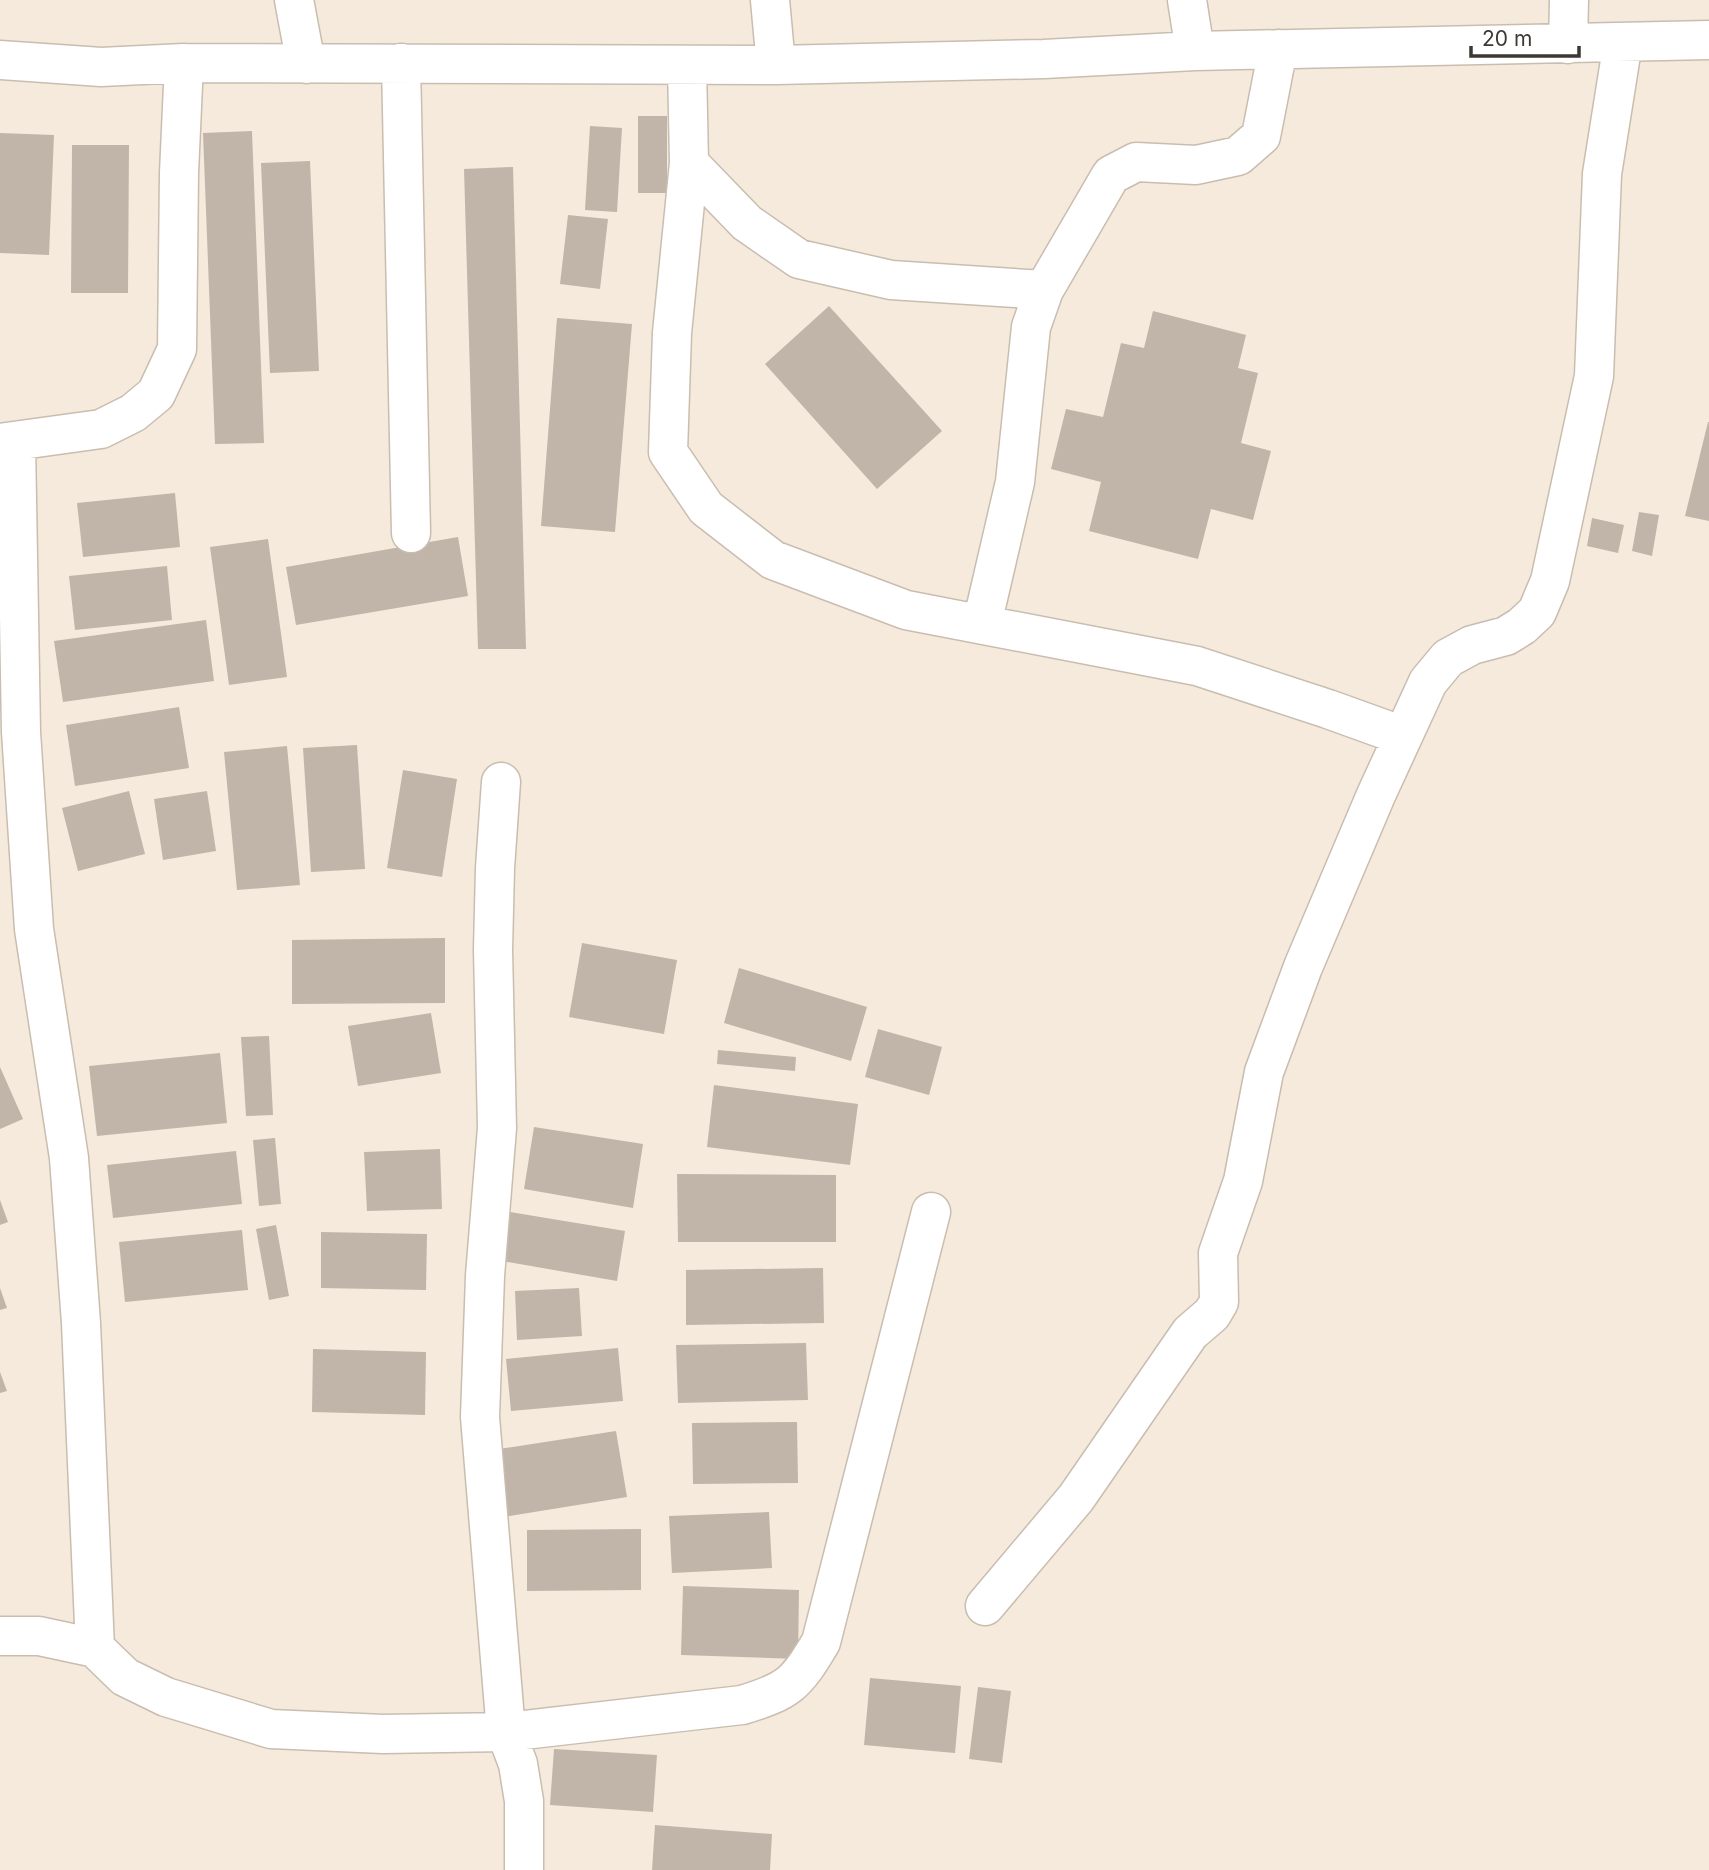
<svg xmlns="http://www.w3.org/2000/svg" width="1709" height="1870" viewBox="0 0 1709 1870" font-family="Inter,sans-serif">
<rect width="100%" height="100%" fill="#f6eadd"/>
<path fill="#c1b5a9" d="M 638,116 L 667,116 L 667,193 L 638,193 Z
M 590,126 L 622,128 L 617,212 L 585,210 Z
M 252,131 L 264,443 L 215,444 L 203,133 Z
M 0,133 L 54,135 L 49,255 L 0,253 Z
M 72,145 L 129,145 L 128,293 L 71,293 Z
M 310,161 L 319,371 L 270,373 L 261,163 Z
M 513,167 L 526,649 L 478,649 L 464,169 Z
M 568,215 L 608,219 L 600,289 L 560,284 Z
M 829,306 L 942,431 L 877,489 L 765,364 Z
M 1153,311 L 1246,335 L 1238,368 L 1258,373 L 1241,443 L 1271,451 L 1253,520 L 1211,509 L 1198,559 L 1089,531 L 1101,482 L 1051,469 L 1066,409 L 1103,417 L 1121,343 L 1144,348 Z
M 557,318 L 632,324 L 615,532 L 541,526 Z
M 1708,422 L 1709,422 L 1709,521 L 1685,516 Z
M 175,493 L 180,547 L 83,557 L 77,503 Z
M 1639,512 L 1659,515 L 1652,556 L 1632,551 Z
M 1592,518 L 1624,525 L 1618,553 L 1587,546 Z
M 458,537 L 468,596 L 296,625 L 286,567 Z
M 268,539 L 287,677 L 229,685 L 210,547 Z
M 167,566 L 172,620 L 75,630 L 69,576 Z
M 206,620 L 214,681 L 63,702 L 54,641 Z
M 179,707 L 189,768 L 75,786 L 66,725 Z
M 357,745 L 365,869 L 311,872 L 303,748 Z
M 287,746 L 300,885 L 237,890 L 224,752 Z
M 403,770 L 457,779 L 442,877 L 387,868 Z
M 129,791 L 145,854 L 78,871 L 62,808 Z
M 207,791 L 216,851 L 163,860 L 154,799 Z
M 445,938 L 445,1003 L 292,1004 L 292,940 Z
M 582,943 L 677,960 L 664,1034 L 569,1017 Z
M 739,968 L 867,1007 L 851,1061 L 724,1023 Z
M 431,1013 L 441,1073 L 358,1086 L 348,1026 Z
M 878,1029 L 942,1047 L 929,1095 L 865,1077 Z
M 269,1036 L 273,1115 L 246,1116 L 241,1037 Z
M 718,1050 L 796,1057 L 795,1071 L 717,1064 Z
M 220,1053 L 227,1123 L 97,1136 L 89,1066 Z
M 0,1067 L 23,1119 L 0,1129 Z
M 714,1085 L 858,1104 L 850,1165 L 707,1147 Z
M 534,1127 L 643,1144 L 633,1208 L 524,1189 Z
M 275,1138 L 281,1204 L 259,1206 L 253,1140 Z
M 440,1149 L 442,1209 L 367,1211 L 364,1152 Z
M 236,1151 L 242,1204 L 113,1218 L 107,1165 Z
M 677,1174 L 836,1175 L 836,1242 L 678,1242 Z
M 0,1200 L 8,1222 L 0,1225 Z
M 510,1212 L 625,1231 L 617,1281 L 502,1261 Z
M 276,1225 L 289,1296 L 269,1300 L 256,1229 Z
M 242,1230 L 248,1290 L 125,1302 L 119,1242 Z
M 321,1232 L 427,1234 L 426,1290 L 321,1288 Z
M 823,1268 L 824,1323 L 686,1325 L 686,1270 Z
M 0,1288 L 7,1308 L 0,1310 Z
M 579,1288 L 582,1336 L 517,1340 L 515,1291 Z
M 806,1343 L 808,1400 L 678,1403 L 676,1345 Z
M 618,1348 L 623,1401 L 511,1411 L 506,1359 Z
M 313,1349 L 426,1352 L 425,1415 L 312,1412 Z
M 0,1372 L 7,1391 L 0,1393 Z
M 797,1422 L 798,1483 L 693,1484 L 692,1423 Z
M 616,1431 L 627,1497 L 504,1517 L 493,1450 Z
M 769,1512 L 772,1568 L 672,1573 L 669,1516 Z
M 641,1529 L 641,1590 L 527,1591 L 527,1530 Z
M 683,1586 L 799,1590 L 798,1659 L 681,1655 Z
M 870,1678 L 961,1686 L 955,1753 L 864,1745 Z
M 978,1687 L 1011,1691 L 1002,1763 L 969,1759 Z
M 554,1749 L 657,1755 L 653,1812 L 550,1805 Z
M 655,1825 L 772,1834 L 770,1870 L 652,1870 Z"/>
<g fill="none" stroke-linecap="round" stroke-linejoin="round">
<g stroke="#c9bdb0" stroke-width="41">
<path id="minor" d="M 294,0 L 306,64
M 770,0 L 776,65
M 1187,0 L 1195,51
M 1568,44 L 1569,0
M 0,60 L 101,67 L 184,63 L 776,65 L 1044,59 L 1195,51 L 1709,40
M 401,63 L 411,533
M 687,65 L 689,163 L 672,333 L 668,452 L 706,508 L 773,560 L 906,610 L 1197,666 L 1328,709 L 1403,736
M 689,163 L 747,223 L 799,259 L 891,280 L 1044,290
M 0,443 L 101,429 L 133,413 L 156,394 L 177,349 L 179,173 L 184,63
M 982,624 L 1015,482 L 1031,327 L 1044,290 L 1111,175 L 1136,162 L 1196,165 L 1238,156 L 1261,136 L 1278,49
M 985,1606 L 1076,1498 L 1190,1333 L 1212,1314 L 1219,1302 L 1218,1253 L 1243,1181 L 1264,1072 L 1303,967 L 1376,795 L 1428,682 L 1448,658 L 1472,645 L 1506,636 L 1522,626 L 1537,612 L 1550,581 L 1594,376 L 1602,174 L 1623,42
M 0,1636 L 39,1636 L 95,1648 L 81,1323 L 69,1158 L 34,929 L 21,732 L 16,442
M 95,1648 L 125,1677 L 166,1697 L 271,1729 L 383,1734 L 506,1732 L 480,1417 L 485,1276 L 497,1128 L 493,950 L 495,868 L 501,782
M 524,1870 L 524,1801 L 518,1764 L 506,1732 L 742,1705 C 789,1691 796,1684 821,1642 L 931,1212"/>
</g>
<use href="#minor" stroke="#fff" stroke-width="38"/>
</g>
<path d="M1471 46v10h108v-10" fill="none" stroke="#3d3833" stroke-width="3.5"/>
<text x="1482" y="46" font-size="21" fill="#3d3833" stroke="#ffffff" stroke-width="5" paint-order="stroke">20 m</text>
</svg>
